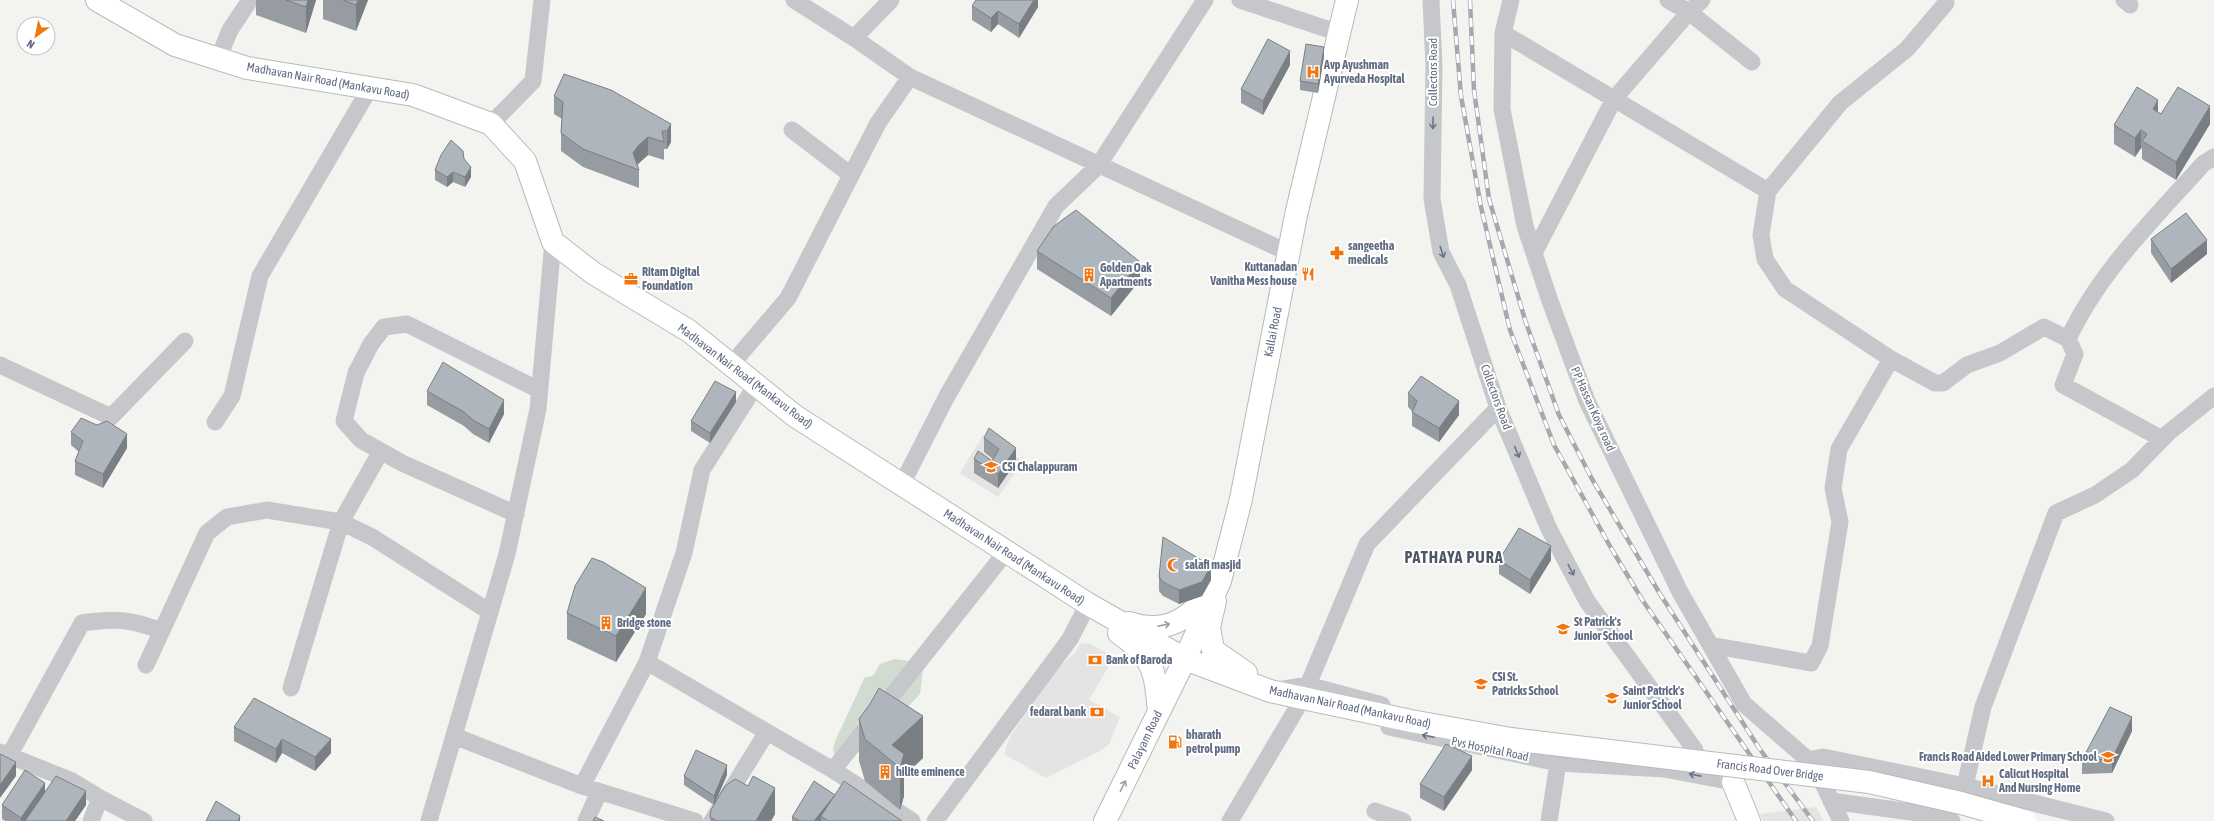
<svg xmlns="http://www.w3.org/2000/svg" width="2214" height="821" viewBox="0 0 2214 821" font-family="'Asap Condensed',sans-serif">
<rect width="100%" height="100%" fill="#f3f4ef"/>
<path fill="#e3e4e3" d="M 983,435 L 1023,461 L 998,497 L 960,473 Z
M 1089,643 L 1114,657 L 1089,700 L 1120,717 L 1109,744 L 1100,751 L 1046,778 L 1004,754 L 1010,737 L 1057,669 L 1075,653 L 1080,644 Z
M 1816,807 L 1824,821 L 1763,821 L 1760,814 Z"/>
<path fill="#d2dbd0" d="M 894,659 L 909,661 L 923,669 L 920,694 L 906,709 L 872,738 L 864,751 L 835,757 L 833,750 L 835,741 L 865,677 L 873,676 L 880,664 Z"/>
<g fill="none" stroke-linecap="round" stroke-linejoin="round">
<g stroke="#b7bac0" stroke-width="24">
<path id="secondary" d="M 97,0 L 175,45 L 247,68 L 413,95 L 491,124 L 525,161 L 553,242 L 593,273 L 689,331 L 795,416 L 1088,604 L 1185,659 L 1270,691 L 1411,721 L 1511,739
M 1215,601 L 1209,627 L 1213,650 L 1246,673
M 1129,623 C 1168,636 1191,617 1214,588
M 1119,633 C 1154,658 1155,670 1159,711
M 1733,782 L 1749,821"/>
</g>
<g stroke="#b5b8bd" stroke-width="24">
<path id="primary" d="M 1105,821 L 1185,659 L 1220,581 L 1241,499 L 1296,215 L 1347,0"/>
</g>
<path stroke="#c5c7cb" stroke-width="17" d="M 794,0 L 854,38 L 891,0
M 1240,0 L 1339,33
M 1431,0 L 1434,66 L 1432,199 L 1441,252 L 1458,285 L 1498,408 L 1549,529 L 1587,601 L 1695,750
M 1511,0 L 1503,33 L 1502,109 L 1525,226 L 1550,301 L 1587,401 L 1680,592 L 1744,704 L 1814,765 L 1841,821
M 1668,0 L 1689,12 L 1752,62
M 1702,0 L 1689,12 L 1614,99 L 1768,191
M 2124,0 L 2130,5
M 1946,3 L 1907,49 L 1840,103 L 1768,191 L 1761,235 L 1765,259 L 1785,289 L 1891,359 L 1935,383 L 1943,383 L 1967,365 L 2000,353 L 2044,327 L 2068,339
M 1503,33 L 1614,99 L 1534,253
M 854,38 L 910,77 L 1289,253
M 218,59 L 230,30 L 250,0
M 491,124 L 533,81 L 542,0
M 792,130 L 851,175
M 0,365 L 111,417 L 185,341
M 731,365 L 788,298 L 878,123 L 910,77
M 215,422 L 232,396 L 260,276 L 370,88
M 2162,439 L 2063,385 L 2075,354 L 2068,339 C 2099,272 2154,219 2203,164 L 2214,157
M 902,484 L 947,396 L 1056,206 L 1098,166 L 1205,0
M 516,514 L 402,463 L 361,440 L 344,421 L 356,373 L 371,344 L 384,327 L 407,324 L 539,390
M 1710,645 L 1811,663 L 1820,646 L 1840,522 L 1833,488 L 1839,449 L 1891,359
M 647,662 L 767,732
M 146,665 L 207,533 L 227,517 L 267,510 L 341,522 L 381,451
M 1308,685 L 1367,544 L 1498,408
M 291,688 L 341,522 L 372,537 L 490,612
M 1278,690 L 1308,685 L 1382,705
M 1389,727 L 1558,763 L 1664,769 L 1733,782 L 1730,771
M 454,736 L 582,786 L 695,821
M 0,752 L 72,781 L 100,798 L 144,821
M 9,756 L 82,623 C 115,618 130,619 162,631
M 1808,760 L 1823,757 L 1965,786 L 2106,821
M 833,770 L 912,821
M 582,786 L 647,662 L 684,553 L 702,470 L 756,385
M 1965,786 L 1983,707 L 2056,513 L 2095,495 L 2132,470 L 2168,433 L 2214,396
M 1831,801 L 1925,814 L 1952,821
M 1375,811 L 1403,821
M 91,821 L 100,798
M 429,821 L 507,554 L 538,409 L 553,242
M 586,821 L 599,792
M 712,821 L 767,732 L 833,770 L 1006,552
M 935,821 L 1070,639 L 1088,604
M 1230,821 L 1297,708
M 1549,821 L 1558,763"/>
<use href="#secondary" stroke="#fff" stroke-width="22"/>
<use href="#primary" stroke="#fff" stroke-width="22"/>
<g stroke="#a4a8af" stroke-width="4.5">
<path id="rail" d="M 1453,0 L 1461,96 L 1481,207 L 1510,330 L 1554,445 L 1611,548 L 1643,601 L 1796,821
M 1470,0 L 1474,90 L 1489,199 L 1526,323 L 1559,415 L 1592,479 L 1660,594 L 1759,748 L 1813,821"/>
</g>
<use href="#rail" stroke="#fff" stroke-width="3" stroke-dasharray="9" stroke-linecap="butt"/>
<g stroke="#b7bac0" stroke-width="24" stroke-linecap="butt">
<path id="secondary-bridge" d="M 1511,739 L 1869,782 L 1961,803 L 2025,821"/>
</g>
<use href="#secondary-bridge" stroke="#fff" stroke-width="22"/>
</g>
<path fill="#969ca2" d="M 256,0 L 316,0 L 306,33 L 256,15 Z
M 323,0 L 368,0 L 356,31 L 323,19 Z
M 1038,0 L 1038,7 L 1019,38 L 998,24 L 991,32 L 972,20 L 972,6 Z
M 1324,57 L 1318,93 L 1300,90 L 1300,81 Z
M 1290,65 L 1263,115 L 1241,103 L 1241,89 Z
M 554,96 L 671,124 L 671,142 L 667,149 L 664,149 L 664,160 L 648,155 L 638,164 L 637,165 L 639,170 L 639,188 L 583,167 L 561,151 L 561,133 L 562,119 L 554,114 Z
M 2158,113 L 2161,114 L 2210,124 L 2176,180 L 2142,159 L 2142,149 L 2141,148 L 2135,157 L 2114,144 L 2114,125 Z
M 464,159 L 471,177 L 465,187 L 453,182 L 447,187 L 435,180 L 435,170 Z
M 2151,239 L 2207,254 L 2171,283 L 2151,253 Z
M 1037,251 L 1140,280 L 1111,316 L 1037,269 Z
M 427,391 L 504,414 L 489,443 L 473,434 L 464,426 L 427,405 Z
M 1408,393 L 1459,415 L 1439,442 L 1412,426 L 1412,411 L 1408,407 Z
M 736,402 L 710,443 L 691,431 L 691,421 Z
M 97,425 L 127,448 L 103,488 L 75,475 L 75,461 L 79,452 L 71,445 L 71,432 Z
M 984,438 L 1016,462 L 998,488 L 974,473 L 974,459 L 992,461 L 993,459 L 984,452 Z
M 1499,560 L 1551,560 L 1530,594 L 1499,574 Z
M 1159,577 L 1211,580 L 1202,596 L 1179,604 L 1163,596 L 1159,591 Z
M 567,613 L 646,614 L 616,662 L 567,639 Z
M 859,719 L 923,758 L 904,776 L 904,796 L 900,810 L 865,781 L 859,761 Z
M 234,727 L 331,753 L 315,771 L 282,753 L 276,763 L 234,741 Z
M 2132,731 L 2112,773 L 2082,774 L 2082,760 Z
M 1472,770 L 1444,811 L 1420,798 L 1420,784 Z
M 727,775 L 714,804 L 775,814 L 771,821 L 710,821 L 711,810 L 714,805 L 684,785 L 684,776 Z
M 45,792 L 86,805 L 75,821 L 5,821 L 2,819 L 2,805 Z
M 835,795 L 902,821 L 792,821 L 792,817 Z"/>
<path fill="#7a7f84" d="M 308,0 L 316,0 L 306,33 L 306,7 Z
M 358,0 L 368,0 L 356,31 L 356,5 Z
M 1034,0 L 1038,0 L 1038,7 L 1019,38 L 1019,24 Z
M 998,11 L 998,24 L 991,32 L 991,18 Z
M 1324,47 L 1324,57 L 1318,93 L 1318,84 Z
M 1290,51 L 1290,65 L 1263,115 L 1263,101 Z
M 2158,100 L 2158,118 L 2153,109 Z
M 2210,106 L 2210,124 L 2176,180 L 2176,162 Z
M 671,124 L 671,142 L 667,149 L 667,131 Z
M 2141,130 L 2141,148 L 2135,157 L 2135,138 Z
M 648,137 L 648,155 L 638,164 L 635,169 L 633,153 L 638,146 Z
M 471,167 L 471,177 L 465,187 L 465,177 Z
M 453,172 L 453,182 L 447,187 L 447,177 Z
M 2207,240 L 2207,254 L 2171,283 L 2171,269 Z
M 1140,262 L 1140,280 L 1111,316 L 1111,298 Z
M 736,392 L 736,402 L 710,443 L 710,433 Z
M 504,400 L 504,414 L 489,443 L 489,429 Z
M 1459,401 L 1459,415 L 1439,442 L 1439,428 Z
M 127,434 L 127,448 L 103,488 L 103,474 Z
M 1016,448 L 1016,462 L 998,488 L 998,474 Z
M 1551,546 L 1551,560 L 1530,594 L 1530,580 Z
M 1211,566 L 1211,580 L 1202,596 L 1179,604 L 1179,590 Z
M 646,588 L 646,614 L 616,662 L 616,636 Z
M 923,716 L 923,758 L 904,776 L 904,796 L 900,810 L 900,768 L 892,745 Z
M 2132,717 L 2132,731 L 2112,773 L 2112,759 Z
M 282,739 L 282,753 L 276,763 L 276,749 Z
M 331,739 L 331,753 L 315,771 L 315,757 Z
M 1472,756 L 1472,770 L 1444,811 L 1444,797 Z
M 16,762 L 16,776 L 0,798 L 0,785 Z
M 727,765 L 727,775 L 714,805 L 714,796 Z
M 45,783 L 45,797 L 29,821 L 21,821 L 21,818 Z
M 775,788 L 775,814 L 771,821 L 756,821 Z
M 86,791 L 86,805 L 75,821 L 66,821 Z
M 835,795 L 824,818 L 821,816 L 821,821 L 814,821 Z
M 240,816 L 240,821 L 238,821 Z"/>
<path fill="#afb5bc" stroke="#7a7f84" d="M 286,0 L 308,0 L 306,7 Z
M 343,0 L 358,0 L 356,5 Z
M 976,0 L 1034,0 L 1019,24 L 998,11 L 991,18 L 972,6 Z
M 1268,39 L 1290,51 L 1263,101 L 1241,89 Z
M 1306,44 L 1324,47 L 1318,84 L 1300,81 Z
M 564,74 L 611,90 L 671,124 L 667,131 L 662,131 L 664,142 L 648,137 L 638,146 L 633,153 L 639,170 L 583,149 L 561,133 L 563,102 L 554,96 Z
M 2137,87 L 2158,100 L 2153,109 L 2161,114 L 2178,87 L 2210,106 L 2176,162 L 2142,141 L 2147,134 L 2141,130 L 2135,138 L 2114,125 Z
M 451,140 L 463,151 L 464,159 L 471,167 L 465,177 L 453,172 L 447,177 L 435,170 L 441,155 Z
M 1076,210 L 1140,262 L 1111,298 L 1037,251 L 1054,226 Z
M 2186,213 L 2207,240 L 2171,269 L 2151,239 Z
M 443,362 L 504,400 L 489,429 L 473,420 L 464,412 L 427,391 Z
M 1421,376 L 1459,401 L 1439,428 L 1412,412 L 1417,401 L 1408,393 Z
M 715,381 L 736,392 L 710,433 L 691,421 Z
M 81,418 L 97,425 L 107,421 L 127,434 L 103,474 L 75,461 L 83,441 L 71,432 Z
M 989,428 L 1016,448 L 998,474 L 974,459 L 978,451 L 992,461 L 999,449 L 984,438 Z
M 1519,528 L 1551,546 L 1530,580 L 1499,560 Z
M 1163,537 L 1211,566 L 1202,582 L 1179,590 L 1163,582 L 1159,577 Z
M 592,558 L 603,562 L 646,588 L 616,636 L 567,613 L 575,586 Z
M 879,688 L 923,716 L 892,745 L 904,754 L 900,768 L 865,739 L 859,719 L 870,704 Z
M 254,698 L 331,739 L 315,757 L 282,739 L 276,749 L 234,727 Z
M 2110,707 L 2132,717 L 2112,759 L 2082,760 Z
M 1446,744 L 1472,756 L 1444,797 L 1420,784 Z
M 696,750 L 727,765 L 714,796 L 684,776 Z
M 0,754 L 16,762 L 0,785 Z
M 25,770 L 45,783 L 21,818 L 2,805 Z
M 56,776 L 86,791 L 66,821 L 25,821 Z
M 753,776 L 775,788 L 756,821 L 717,821 L 710,817 L 711,810 L 725,786 L 735,779 L 748,786 Z
M 814,781 L 835,795 L 814,821 L 800,821 L 792,817 Z
M 844,781 L 902,821 L 828,821 L 821,816 Z
M 216,801 L 240,816 L 238,821 L 206,821 Z
M 595,817 L 604,821 L 593,821 Z"/>
<defs><path id="oneway-shaft" d="M-6 0H5M1.5-3L5.5 0L1.5 3" fill="none" stroke-width="1.6" stroke-linecap="round" stroke-linejoin="round"/></defs>
<g stroke="#6a758a">
<use href="#oneway-shaft" transform="translate(1433 123) rotate(91)"/>
<use href="#oneway-shaft" transform="translate(1442 252) rotate(72)"/>
<use href="#oneway-shaft" transform="translate(1517 452) rotate(67)"/>
<use href="#oneway-shaft" transform="translate(1571 570) rotate(62)"/>
<use href="#oneway-shaft" transform="translate(1428 736) rotate(-168)"/>
<use href="#oneway-shaft" transform="translate(1695 775) rotate(-169)"/>
</g>
<g stroke="#989fae">
<use href="#oneway-shaft" transform="translate(1164 625) rotate(-11)"/>
<use href="#oneway-shaft" transform="translate(1123 786) rotate(-64)"/>
</g>
<defs>
<g id="hospital-bare" transform="scale(1.08)"><path d="M-5-5h3v3.5h4V-5h3V5h-3V1.5h-4V5h-3Z" fill="#f27610" stroke="#fff" stroke-width="2.5" paint-order="stroke"/></g>
<g id="pharmacy-bare" transform="scale(1.08)"><path d="M-2-6h4v4h4v4h-4v4h-4v-4h-4v-4h4Z" fill="#f27610" stroke="#fff" stroke-width="2.5" paint-order="stroke"/></g>
<g id="restaurant-bare" transform="scale(1.08)"><path d="M-5-6h1v4h1v-4h1v4h1v-4h1v5L-1.5 .5V6h-2V.5L-5-1ZM5-6V6H3V1.5H1.5Q1.5-4 5-6Z" fill="#f27610" stroke="#fff" stroke-width="2.5" paint-order="stroke"/></g>
<g id="building-bare" transform="scale(1.08)"><path d="M-4-6H4V6H1V3H-1V6H-4ZM-2.5-4.3h1.7v1.8h-1.7ZM.8-4.3h1.7v1.8H.8ZM-2.5-1h1.7V.8h-1.7ZM.8-1h1.7V.8H.8Z" fill="#f27610" stroke="#fff" stroke-width="2.5" paint-order="stroke"/></g>
<g id="office-bare" transform="scale(1.08)"><path d="M-6-3h4V-5.5h4V-3h4V5H-6ZM-1-4.5V-3h2v-1.5ZM-6 0V1H6V0Z" fill="#f27610" stroke="#fff" stroke-width="2.5" paint-order="stroke"/></g>
<g id="school-bare" transform="scale(1.08)"><path d="M0-5L7-2L0 1L-7-2ZM-4 1L0 2.5L4 1V4Q0 6-4 4Z" fill="#f27610" stroke="#fff" stroke-width="2.5" paint-order="stroke"/></g>
<g id="mosque-bare" transform="scale(1.08)"><path d="M3.5-4.9A6 6 0 1 0 3.5 4.9A5 5 0 1 1 3.5-4.9Z" fill="#f27610" stroke="#fff" stroke-width="2.5" paint-order="stroke"/></g>
<g id="bank-bare" transform="scale(1.08)"><path d="M-6-4H6V4H-6ZM0-2.3a2.3 2.3 0 1 0 0 4.6a2.3 2.3 0 1 0 0-4.6Z" fill="#f27610" stroke="#fff" stroke-width="2.5" paint-order="stroke"/></g>
<g id="fuel-bare" transform="scale(1.08)"><path d="M-5.5-6h7V0h2V4h1.3V-2.5L3-4.5l.8-.8L6-3V5H2.5V1h-1V6h-7ZM-4.2-4.7v3.2H.2V-4.7Z" fill="#f27610" stroke="#fff" stroke-width="2.5" paint-order="stroke"/></g>
</defs>
<g fill-rule="evenodd">
<use href="#hospital-bare" x="1313" y="72"/>
<use href="#pharmacy-bare" x="1337" y="253"/>
<use href="#restaurant-bare" x="1308" y="274"/>
<use href="#building-bare" x="1089" y="275"/>
<use href="#office-bare" x="631" y="279"/>
<use href="#school-bare" x="991" y="467"/>
<use href="#mosque-bare" x="1174" y="565"/>
<use href="#building-bare" x="606" y="623"/>
<use href="#school-bare" x="1563" y="629"/>
<use href="#bank-bare" x="1095" y="660"/>
<use href="#school-bare" x="1481" y="684"/>
<use href="#school-bare" x="1612" y="698"/>
<use href="#bank-bare" x="1097" y="712"/>
<use href="#fuel-bare" x="1175" y="742"/>
<use href="#school-bare" x="2108" y="757"/>
<use href="#building-bare" x="885" y="772"/>
<use href="#hospital-bare" x="1988" y="781"/>
</g>
<g text-anchor="middle" dominant-baseline="central" stroke-width="4" stroke-linejoin="round" paint-order="stroke">
<g font-size="12" font-weight="bold" fill="#606c83" stroke="#fff" text-anchor="start">
<text x="1324" y="65">Avp Ayushman<tspan x="1324" dy="14">Ayurveda Hospital</tspan></text>
<text x="1348" y="246">sangeetha<tspan x="1348" dy="14">medicals</tspan></text>
<text x="1297" y="267" text-anchor="end">Kuttanadan<tspan x="1297" dy="14">Vanitha Mess house</tspan></text>
<text x="1100" y="268">Golden Oak<tspan x="1100" dy="14">Apartments</tspan></text>
<text x="642" y="272">Ritam Digital<tspan x="642" dy="14">Foundation</tspan></text>
<text x="1002" y="467">CSI Chalappuram</text>
<text x="1185" y="565">salafi masjid</text>
<text x="1574" y="622">St Patrick's<tspan x="1574" dy="14">Junior School</tspan></text>
<text x="617" y="623">Bridge stone</text>
<text x="1106" y="660">Bank of Baroda</text>
<text x="1492" y="677">CSI St.<tspan x="1492" dy="14">Patricks School</tspan></text>
<text x="1623" y="691">Saint Patrick's<tspan x="1623" dy="14">Junior School</tspan></text>
<text x="1086" y="712" text-anchor="end">fedaral bank</text>
<text x="1186" y="735">bharath<tspan x="1186" dy="14">petrol pump</tspan></text>
<text x="2097" y="757" text-anchor="end">Francis Road Aided Lower Primary School</text>
<text x="896" y="772">hilite eminence</text>
<text x="1999" y="774">Calicut Hospital<tspan x="1999" dy="14">And Nursing Home</tspan></text>
</g>
<g font-size="12" fill="#606c83" stroke="#fff">
<text transform="translate(1433 72) rotate(-90)">Collectors Road</text>
<text transform="translate(328 81) rotate(10)">Madhavan Nair Road (Mankavu Road)</text>
<text transform="translate(1273 332) rotate(-79)">Kallai Road</text>
<text transform="translate(745 376) rotate(37)">Madhavan Nair Road (Mankavu Road)</text>
<text transform="translate(1496 397) rotate(70)">Collectors Road</text>
<text transform="translate(1593 409) rotate(66)">PP Hassan Koya road</text>
<text transform="translate(1014 557) rotate(33)">Madhavan Nair Road (Mankavu Road)</text>
<text transform="translate(1350 707) rotate(12)">Madhavan Nair Road (Mankavu Road)</text>
<text transform="translate(1145 740) rotate(-64)">Palayam Road</text>
<text transform="translate(1490 749) rotate(12)">Pvs Hospital Road</text>
<text transform="translate(1770 770) rotate(7)">Francis Road Over Bridge</text>
</g>
<g font-size="16" font-weight="bold" letter-spacing="1" fill="#4f5767" stroke="#fff">
<text x="1454" y="557">PATHAYA PURA</text>
</g>
</g>
<g transform="translate(36 36) rotate(213)"><circle r="19" fill="#ffffff" stroke="#bfc4cd"/>
<path d="M0-3L7 15L0 10L-7 15Z" fill="#f27610"/>
<text y="-6" font-size="11" font-weight="bold" text-anchor="middle" fill="#606c83">N</text>
</g>
</svg>
